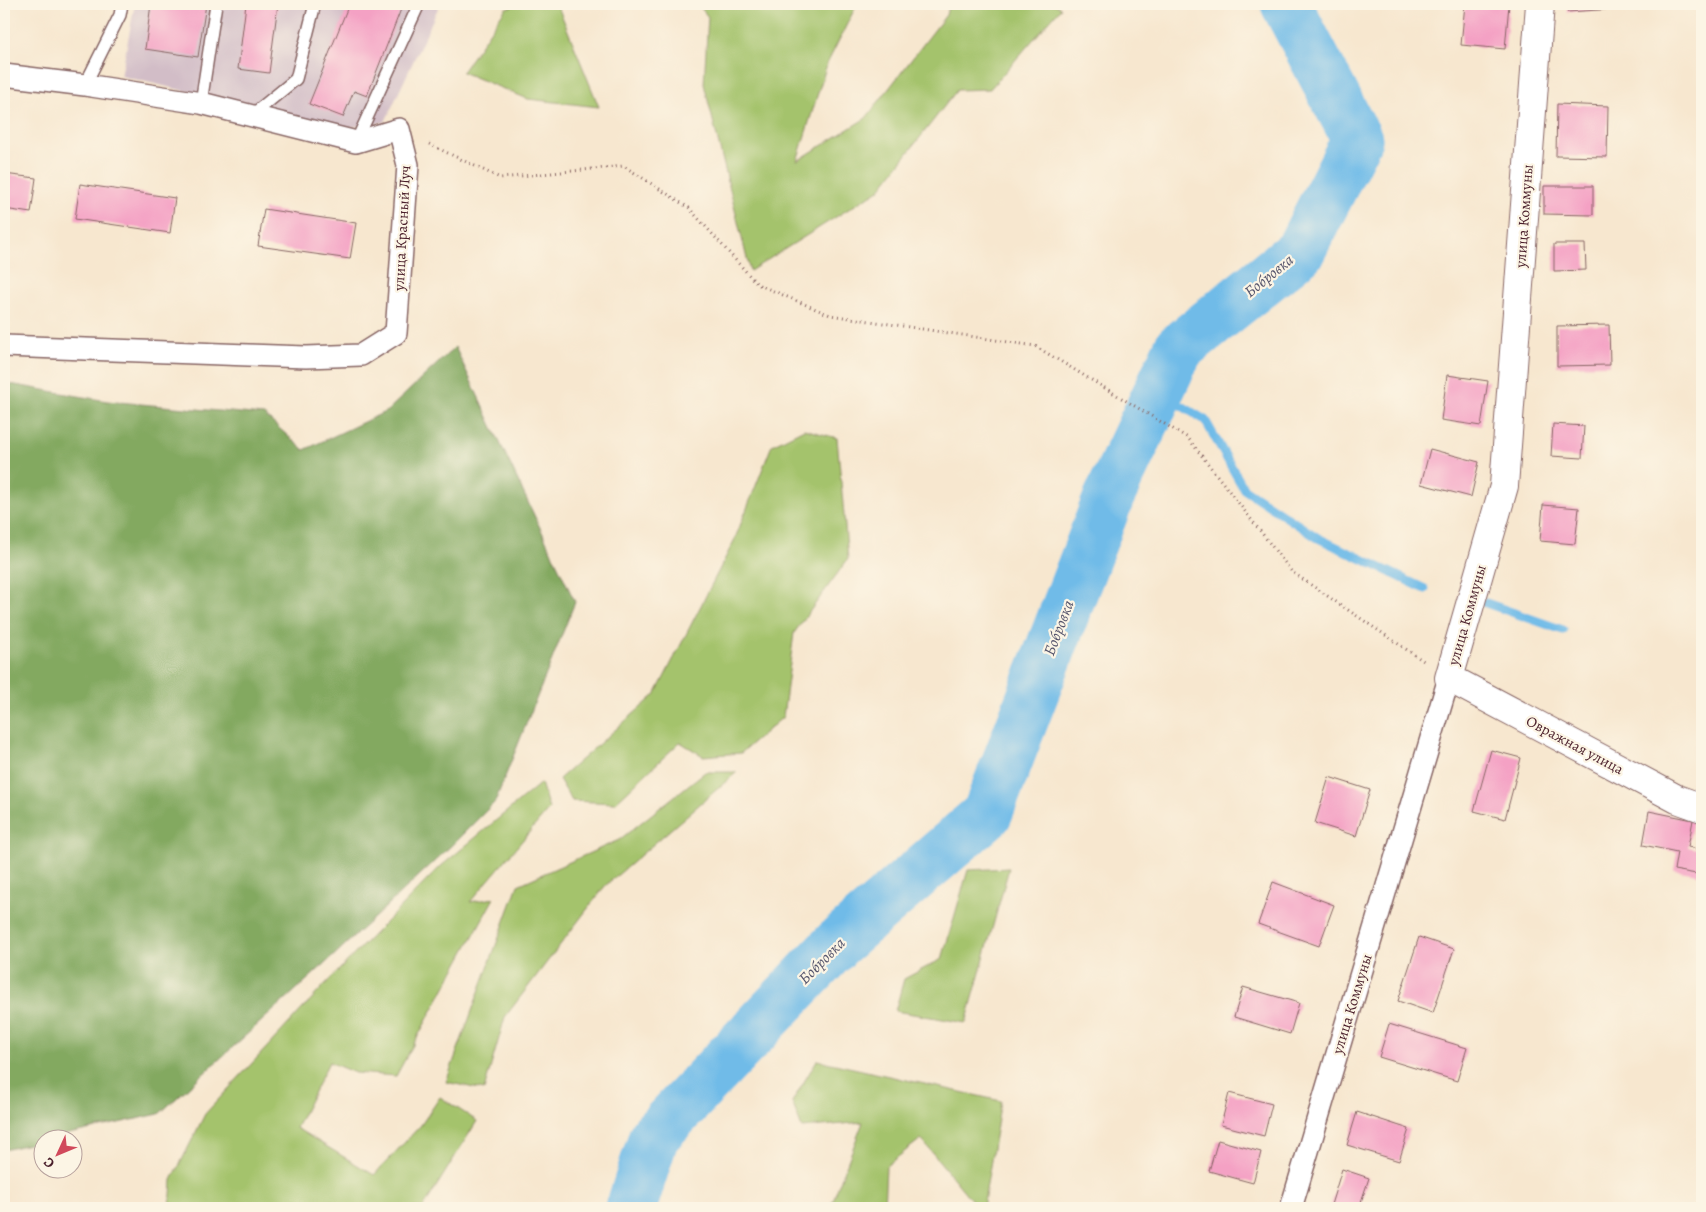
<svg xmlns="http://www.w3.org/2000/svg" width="1706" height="1212" viewBox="0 0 1706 1212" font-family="Alegreya,serif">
<rect width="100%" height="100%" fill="#fcf5e5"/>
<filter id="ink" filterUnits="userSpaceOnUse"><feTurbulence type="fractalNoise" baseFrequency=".02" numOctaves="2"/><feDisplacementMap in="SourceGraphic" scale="10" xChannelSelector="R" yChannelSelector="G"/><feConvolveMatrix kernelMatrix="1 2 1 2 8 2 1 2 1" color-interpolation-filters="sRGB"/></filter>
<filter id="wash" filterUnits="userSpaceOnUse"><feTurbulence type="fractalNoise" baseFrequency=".0096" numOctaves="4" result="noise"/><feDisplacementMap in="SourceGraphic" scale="20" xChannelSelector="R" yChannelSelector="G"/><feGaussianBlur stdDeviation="1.12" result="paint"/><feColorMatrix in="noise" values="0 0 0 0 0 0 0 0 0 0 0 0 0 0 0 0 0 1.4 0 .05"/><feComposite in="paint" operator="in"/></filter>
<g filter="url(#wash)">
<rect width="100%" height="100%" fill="#f7e7cf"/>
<path fill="#d2bdc7" d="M 135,4 L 440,4 L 385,122 L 344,128 L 121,76 Z"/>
<path fill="#a4c36c" stroke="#77714c" d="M 521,4 L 557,4 L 599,107 L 528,99 L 462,72 L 506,8 Z
M 698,4 L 857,4 L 827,64 L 797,161 L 866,118 L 946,15 L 949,4 L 1055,4 L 1061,8 L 990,89 L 957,90 L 879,190 L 750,271 L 704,84 L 708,17 Z
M 804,429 L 837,438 L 848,559 L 794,633 L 783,717 L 741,753 L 703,756 L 680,742 L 615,803 L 572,801 L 559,779 L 655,695 L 734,541 L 772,445 Z
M 705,772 L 737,772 L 605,886 L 505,1017 L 484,1090 L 446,1082 L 518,885 L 619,840 Z
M 541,783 L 549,809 L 470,902 L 494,898 L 396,1076 L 355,1073 L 329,1062 L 296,1128 L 374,1175 L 421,1125 L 440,1097 L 477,1121 L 423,1208 L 170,1208 L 172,1180 L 205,1114 L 332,977 L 440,867 Z
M 1009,868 L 966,1023 L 895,1011 L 904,979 L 942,959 L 968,870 Z
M 817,1060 L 1001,1101 L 983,1208 L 978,1208 L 921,1139 L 886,1166 L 884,1208 L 830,1208 L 863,1122 L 802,1128 L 792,1102 Z"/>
<path fill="#83a960" stroke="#666446" d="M 455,347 L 575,602 L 495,802 L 452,845 L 328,961 L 159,1114 L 42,1140 L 42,1141 L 4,1150 L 4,383 L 107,401 L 264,415 L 304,450 L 387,411 Z"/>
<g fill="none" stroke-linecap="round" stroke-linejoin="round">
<path stroke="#6fbbe8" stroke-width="9" d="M 1159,392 L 1205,420 L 1244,489 L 1318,538 L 1425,589
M 1486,603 L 1563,630"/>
<path stroke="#6fbbe8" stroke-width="51" d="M 631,1208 L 654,1136 L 837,944 L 987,814 L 1109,497 L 1179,348 L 1300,251 L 1357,139 L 1286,4"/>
</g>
<g id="blocks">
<path fill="#f4a1c4" d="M 151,4 L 206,4 L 198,57 L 145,49 Z
M 246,4 L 278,4 L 269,73 L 238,69 Z
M 349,4 L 403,4 L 367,96 L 354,91 L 343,117 L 309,104 Z
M 1465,4 L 1509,4 L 1505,49 L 1461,45 Z
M 1567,4 L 1615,4 L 1615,9 L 1567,12 Z
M 1557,104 L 1608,106 L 1607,157 L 1556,156 Z
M 4,174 L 36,178 L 31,213 L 4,209 Z
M 80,184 L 175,198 L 170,233 L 75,219 Z
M 1544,186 L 1593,186 L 1593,215 L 1544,214 Z
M 264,209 L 356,223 L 350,259 L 258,246 Z
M 1554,244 L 1585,244 L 1586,270 L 1554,271 Z
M 1609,325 L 1610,365 L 1557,366 L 1557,326 Z
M 1447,375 L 1488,381 L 1481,426 L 1441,420 Z
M 1553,424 L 1584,426 L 1582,458 L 1551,456 Z
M 1430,449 L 1479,462 L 1471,497 L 1421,484 Z
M 1543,505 L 1579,508 L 1575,544 L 1540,541 Z
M 1491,750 L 1521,758 L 1505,819 L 1474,811 Z
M 1329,777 L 1370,790 L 1356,836 L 1315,823 Z
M 1649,811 L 1693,820 L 1688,847 L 1702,850 L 1702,875 L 1674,870 L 1677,852 L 1643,845 Z
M 1273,882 L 1334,905 L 1319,946 L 1258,924 Z
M 1419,937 L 1454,949 L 1433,1013 L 1398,1001 Z
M 1243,987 L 1299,1003 L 1290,1034 L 1234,1017 Z
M 1389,1024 L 1467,1048 L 1457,1081 L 1379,1057 Z
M 1229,1093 L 1272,1104 L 1264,1136 L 1221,1125 Z
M 1357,1112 L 1409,1129 L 1399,1161 L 1347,1145 Z
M 1218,1140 L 1261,1152 L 1253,1183 L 1209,1171 Z
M 1342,1169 L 1369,1178 L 1359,1208 L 1330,1208 Z"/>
</g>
</g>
<g filter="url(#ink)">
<use href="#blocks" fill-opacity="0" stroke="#876564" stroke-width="1"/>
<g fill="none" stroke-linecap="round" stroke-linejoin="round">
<g stroke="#876564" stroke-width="14">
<path id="service" d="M 85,85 L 120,15 L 122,4
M 201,103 L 216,4
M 252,115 L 296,79 L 315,4
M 356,142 L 419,4"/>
</g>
<g stroke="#876564" stroke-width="24">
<path id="minor" d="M 4,75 L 85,85 L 201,103 L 356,142 L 399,129 L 408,165 L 396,333 L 361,355 L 306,357 L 4,346
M 1291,1208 L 1449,678"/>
</g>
<g stroke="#876564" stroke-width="30">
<path id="tertiary" d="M 1540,4 L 1504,486 L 1449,678 L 1677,799 L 1702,808"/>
</g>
<path stroke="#876564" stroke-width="3" stroke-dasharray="1 4" stroke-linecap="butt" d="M 429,144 L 500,178 L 624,166 L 689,208 L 757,284 L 830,315 L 1035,346 L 1188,438 L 1292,572 L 1425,662"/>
<use href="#service" stroke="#fff" stroke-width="11"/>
<use href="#minor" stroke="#fff" stroke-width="21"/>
<use href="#tertiary" stroke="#fff" stroke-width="28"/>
</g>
</g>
<g text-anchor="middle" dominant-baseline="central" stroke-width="4.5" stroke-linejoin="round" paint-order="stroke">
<g font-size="15" fill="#4a1f2b" stroke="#fcf5e5">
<text transform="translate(1524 216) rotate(-86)">улица Коммуны</text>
<text transform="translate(402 228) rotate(-87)">улица Красный Луч</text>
<text transform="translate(1467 615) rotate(-74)">улица Коммуны</text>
<text transform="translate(1575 745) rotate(28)">Овражная улица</text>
<text transform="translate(1352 1004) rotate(-73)">улица Коммуны</text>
</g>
<g font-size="16" font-style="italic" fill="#57566d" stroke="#fcf5e5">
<text transform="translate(1269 276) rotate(-39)">Бобровка</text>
<text transform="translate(1059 628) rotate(-69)">Бобровка</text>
<text transform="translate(822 961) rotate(-45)">Бобровка</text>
</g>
</g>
<rect width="1706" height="1212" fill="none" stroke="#fcf5e5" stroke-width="20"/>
<g transform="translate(58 1154) rotate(226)"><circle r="24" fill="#fcf5e5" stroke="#b59f9b"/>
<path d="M0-4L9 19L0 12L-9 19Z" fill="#d1495b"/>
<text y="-8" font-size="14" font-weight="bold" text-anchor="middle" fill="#4a1f2b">С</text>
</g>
</svg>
